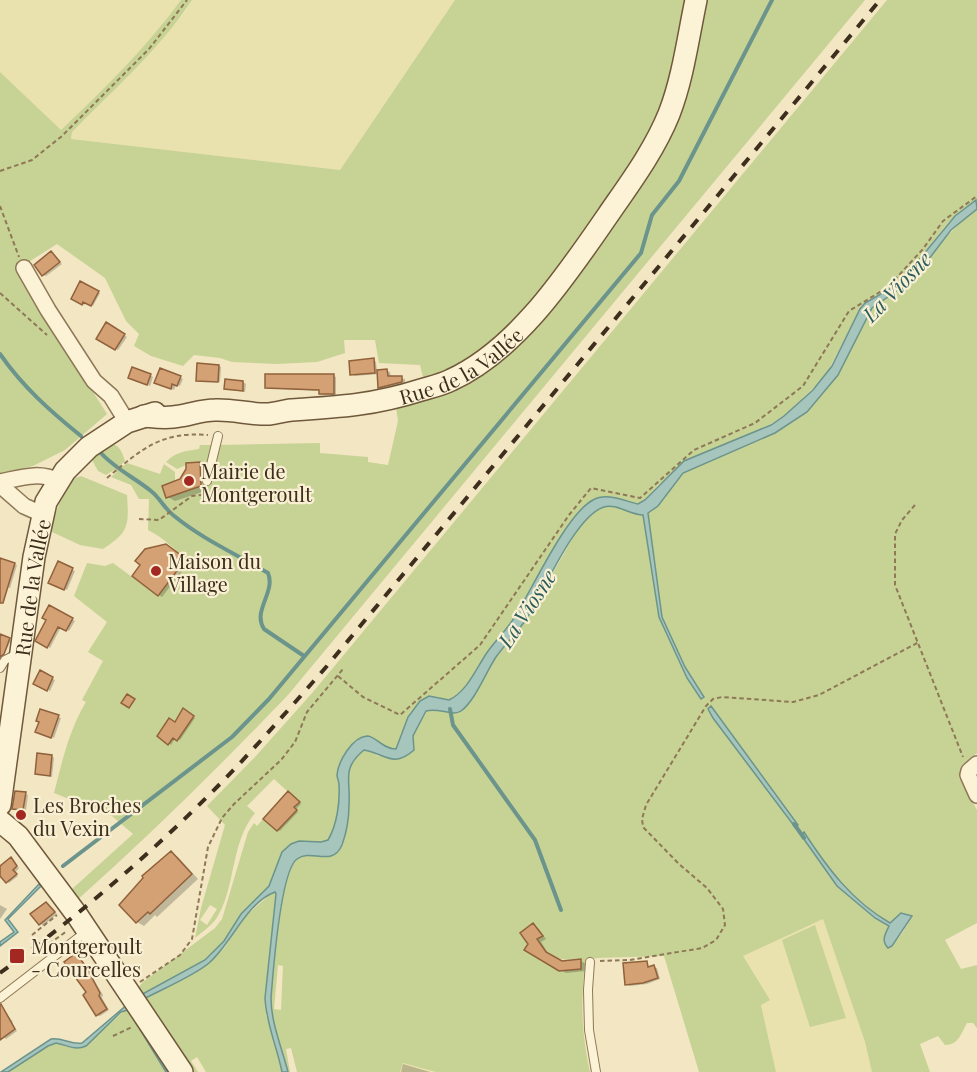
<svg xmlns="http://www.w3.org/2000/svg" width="977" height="1072" viewBox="0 0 977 1072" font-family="'Playfair Display',serif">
<rect width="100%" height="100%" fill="#f2e6c3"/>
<path fill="#e9e2af" d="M 0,0 L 181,0 L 159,30 L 109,84 L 61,130 L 0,72 Z
M 192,0 L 455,0 L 340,170 L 71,139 L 72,132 L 141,62 L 185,12 Z
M 823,919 L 865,1042 L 872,1072 L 776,1072 L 761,1004 L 769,1000 L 742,956 Z
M 402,1063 L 436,1072 L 400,1072 Z"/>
<path fill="#c7d295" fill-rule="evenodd" d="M 181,0 L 192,0 C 160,49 113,90 72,132 L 71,139 L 340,170 L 455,0 L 688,0 L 661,115 L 614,193 L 524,313 L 474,360 L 424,381 L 420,365 L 379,363 L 375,340 L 344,340 L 345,353 L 317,362 L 276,364 L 232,362 L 220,358 L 194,355 L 183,366 L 151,356 L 134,346 L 139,334 L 126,321 L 105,278 L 57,244 L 16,270 L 107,414 L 65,450 L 33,466 L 0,474 L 0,72 L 61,130 C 104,89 146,48 181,0 Z
M 706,0 L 865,0 L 288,695 C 220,766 150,835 76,901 L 71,890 L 133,834 L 112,816 L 54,793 C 62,762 69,730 86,702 L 82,700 L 103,661 L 88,652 L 107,622 L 74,596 L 87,563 L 105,566 L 113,563 L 158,596 L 172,577 L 175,579 L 188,561 C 175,550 163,537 148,530 L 149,499 L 139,499 L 131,485 L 111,477 L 117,472 L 114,470 L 106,475 L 98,471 L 91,458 L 110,443 C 120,445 122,452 125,461 L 121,465 L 122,467 L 127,463 L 160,474 L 164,464 L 175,472 L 175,481 L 181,479 L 182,474 L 186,471 L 186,465 L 177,469 L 166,462 C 175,452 186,451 199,449 L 200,445 L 214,445 L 204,478 L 201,480 L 201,484 L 206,483 L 218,445 L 320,443 L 320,453 L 368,457 L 368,462 L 388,465 L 398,421 L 396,407 L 476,379 L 502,361 L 520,342 L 591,254 L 657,162 L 682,110 Z
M 887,0 L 977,0 L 977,201 C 946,213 930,253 907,276 C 893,290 873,295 860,309 L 825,377 L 784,416 L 757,432 L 715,448 L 658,485 L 645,500 L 638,504 L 612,497 L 602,497 L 532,585 L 514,618 L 487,653 L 476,671 L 463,689 L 449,700 L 434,697 L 401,733 L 399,747 L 396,749 C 382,749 376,736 367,736 C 356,736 339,765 337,776 C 337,779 339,782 339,785 C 340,802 337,825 328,840 L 321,842 L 299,841 L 278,863 L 269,886 L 241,914 L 224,941 L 205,961 L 137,997 L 138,988 L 143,982 L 215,928 L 222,919 L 248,832 L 254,823 L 257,826 L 263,819 L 277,831 L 297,810 L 294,807 L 299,802 L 274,779 L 247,806 L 255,813 C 230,843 236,889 216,919 C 211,926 202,932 195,938 L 201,908 L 225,825 L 207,806 L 255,757 L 313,692 ZM 210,905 L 217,909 L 207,925 L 200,920 Z
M 977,209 L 977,753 L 962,765 L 959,778 L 977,810 L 977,923 L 945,940 L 961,969 L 977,965 L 977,1028 L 973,1023 L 967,1023 C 961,1033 959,1045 945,1045 L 938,1036 L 920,1044 L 930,1072 L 872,1072 L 865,1042 L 823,919 L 743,956 L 770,1000 L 761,1005 L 776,1072 L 699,1072 L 664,956 L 597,958 L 585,961 C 581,1004 581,1030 590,1072 L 436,1072 L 403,1063 L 400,1072 L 297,1072 L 291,1048 L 286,1049 L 290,1072 L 288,1072 C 282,1048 271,1023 271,998 C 273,974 280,870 298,858 C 306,853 321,857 330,857 L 343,843 L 349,804 L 347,776 L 354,758 L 363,750 L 370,751 L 378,756 L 414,745 L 413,736 L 427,711 L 441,709 L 447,712 L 496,657 L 527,618 L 579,527 L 591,513 L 608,506 L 643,514 L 659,617 L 687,678 L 701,699 L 703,697 L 685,667 L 662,617 L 648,513 L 658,506 L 683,473 L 775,433 L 807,412 L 872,308 C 879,300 891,298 899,290 C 927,264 946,231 977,209 ZM 711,707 L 797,824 L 795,827 L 713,718 ZM 804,833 L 840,883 L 878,916 L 891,924 L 912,916 C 906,927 899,941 888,947 L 884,938 L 889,927 L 875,918 L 837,886 L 801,835 ZM 520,933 L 542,936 L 537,939 C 550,959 558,961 581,959 L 581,968 L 559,971 L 537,957 ZM 278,965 L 283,966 L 281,1010 L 274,1009 Z
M 81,476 L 127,495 C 129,526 129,532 103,549 L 80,545 L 50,531 L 59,504 L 73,479 Z
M 273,892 L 276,894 L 266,1015 L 275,1042 L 282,1072 L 206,1072 L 197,1057 L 191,1061 L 198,1072 L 187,1072 L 140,1001 L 208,964 L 225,947 L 244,917 Z
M 815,925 L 846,1018 L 810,1027 L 782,940 Z
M 125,1010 L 128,1010 L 166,1072 L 8,1072 L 48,1046 L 56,1043 L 72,1048 L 86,1046 Z"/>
<path fill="#a5c5bd" stroke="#6b948c" stroke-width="1.5" d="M 976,200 L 977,209 L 951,230 L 919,272 L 908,283 L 872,308 L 838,375 L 807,412 L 775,433 L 683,473 L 658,506 L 648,513 L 662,617 L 685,667 L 704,697 L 701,699 L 687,678 L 659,617 L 643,515 C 630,515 616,503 604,507 C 575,516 544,591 527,618 C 518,632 505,644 496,657 C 486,672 475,701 461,711 C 452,717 439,707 426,711 L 413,736 L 414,750 C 393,769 384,753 364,750 C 341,769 351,780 349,805 C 349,817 346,834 342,845 C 332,868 311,848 297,859 C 280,871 273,974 271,998 C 271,1023 282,1048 288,1072 L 282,1072 C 277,1047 266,1023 265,998 L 276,894 L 275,892 C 246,903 232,943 209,963 C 194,976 158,991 140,1001 L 137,997 L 205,960 L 224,941 L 241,914 L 269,886 L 282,852 L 291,844 L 299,841 L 321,842 L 328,840 C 337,825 340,802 339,785 C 339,781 337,778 337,775 C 338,762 352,737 367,736 C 376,736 382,749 396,749 L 408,717 L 420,701 L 429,696 L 449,700 C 467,691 475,671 486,654 C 494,642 506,631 514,618 C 532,590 566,514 593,500 C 607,492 624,501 638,504 L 645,500 L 684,461 L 771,425 L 784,416 L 813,390 L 832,366 L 860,309 L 865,303 L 900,283 L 955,216 Z
M 711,706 L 798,825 L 795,827 L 713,718 L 708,709 Z
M 804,832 C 828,869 852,901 890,923 L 901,913 L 912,916 L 892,946 L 888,948 C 881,941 885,934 889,926 L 875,918 L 837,886 L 801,835 Z
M 39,884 L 41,886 L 8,919 L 18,932 L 0,946 L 0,942 L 14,932 L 5,920 Z
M 128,1004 L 168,1072 L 166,1072 L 128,1010 L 121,1012 L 86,1046 C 75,1051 67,1045 56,1043 L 48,1046 L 8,1072 L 1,1072 L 51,1039 C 62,1037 71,1045 82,1043 Z"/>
<path fill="#0003" d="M 51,253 L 62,264 L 46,276 L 43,275 Z
M 81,283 L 100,293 L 93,306 L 86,302 L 84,305 L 73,299 Z
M 107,324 L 127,337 L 118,350 L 99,338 Z
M 374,360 L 376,362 L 377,372 L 387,371 L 390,372 L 391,377 L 405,379 L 405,383 L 382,389 L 379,387 L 379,374 L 355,376 L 352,374 Z
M 218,366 L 221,367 L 220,382 L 198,380 Z
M 150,375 L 153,377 L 150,386 L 132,379 Z
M 333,376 L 336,377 L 336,395 L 323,395 L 321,391 L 266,388 Z
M 180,377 L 183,379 L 180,386 L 176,385 L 174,390 L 159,384 Z
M 243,382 L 246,384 L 245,392 L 226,389 Z
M 199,463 L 206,467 L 208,490 L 175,501 L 168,497 Z
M 170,548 L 189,562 L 162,597 L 159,595 Z
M 58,563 L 75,571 L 67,590 L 53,584 Z
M 14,564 L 17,565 L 10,588 L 0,585 L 0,565 Z
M 50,607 L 75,621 L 69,631 L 61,627 L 50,648 L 37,641 L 48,620 Z
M 0,637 L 11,640 L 0,663 Z
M 40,672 L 55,680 L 50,691 L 35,683 Z
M 183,710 L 195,718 L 180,740 L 176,737 L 171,745 L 159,735 L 175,724 Z
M 58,717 L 61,718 L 54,738 L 40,733 Z
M 52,756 L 54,758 L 52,777 L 36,773 Z
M 25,794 L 28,795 L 26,811 L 13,808 Z
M 291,794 L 301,804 L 296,809 L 298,812 L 280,831 L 278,830 Z
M 171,853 L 178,857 L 198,879 L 157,917 L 155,915 L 144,926 L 137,922 Z
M 11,859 L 19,868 L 15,873 L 18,876 L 9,883 L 0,873 L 0,868 Z
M 0,905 L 7,909 L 0,919 Z
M 49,905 L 57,914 L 43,926 L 32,914 Z
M 533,925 L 538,928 L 546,939 L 541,942 L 550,956 L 562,962 L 581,961 L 586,964 L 586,971 L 566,973 L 526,949 L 529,944 Z
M 76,955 L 94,977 L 93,978 L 103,995 L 102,998 L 109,1010 L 100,1016 L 97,1015 Z
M 646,963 L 650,968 L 657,968 L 660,979 L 647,984 L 630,986 L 627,985 Z
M 3,1009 L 13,1022 L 12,1023 L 17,1031 L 6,1039 L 0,1033 L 0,1011 Z
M 403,1064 L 430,1072 L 401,1072 Z"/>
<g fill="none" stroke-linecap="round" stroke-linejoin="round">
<path stroke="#6b948c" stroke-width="4" d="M 0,354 C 22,386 50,411 81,436
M 100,452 C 114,468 135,478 151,491 C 160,498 164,508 173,515 C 202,539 236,554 268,573 C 276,592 252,611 264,629 L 304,656
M 450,709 L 453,725 L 535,840 L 561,910
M 794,824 L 804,838
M 63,866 L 232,737 L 269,699 L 641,253 L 652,215 L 679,181 L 772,0"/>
</g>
<path fill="#d4a175" stroke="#90613b" stroke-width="1.5" d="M 51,251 L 60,262 L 42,276 L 34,265 Z
M 80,281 L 99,291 L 91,306 L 83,302 L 82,305 L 71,299 Z
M 106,322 L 125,334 L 115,350 L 96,339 Z
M 374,358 L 375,373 L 350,375 L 349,361 Z
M 197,363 L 219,365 L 218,382 L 196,381 Z
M 132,367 L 151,374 L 147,385 L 128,378 Z
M 160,368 L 181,376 L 177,386 L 172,384 L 171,389 L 154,383 Z
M 387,369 L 388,376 L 402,376 L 402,382 L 378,388 L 377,370 Z
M 265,374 L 334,374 L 334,394 L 319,394 L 319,390 L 265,388 Z
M 225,379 L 243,381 L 243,391 L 224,389 Z
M 200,462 L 201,486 L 166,498 L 162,486 L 180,479 L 186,469 L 186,463 Z
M 166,544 L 186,559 L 158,596 L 132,576 L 140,565 L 135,561 L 145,549 Z
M 0,558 L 15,563 L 3,603 L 0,603 Z
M 58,561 L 73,568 L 64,590 L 48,583 Z
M 49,605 L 73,618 L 66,631 L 58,627 L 47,648 L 35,641 L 46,620 L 42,618 Z
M 0,634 L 10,638 L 4,654 L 0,657 Z
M 40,670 L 53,677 L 47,691 L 33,684 Z
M 127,694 L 135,699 L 129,708 L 121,703 Z
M 183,708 L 194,716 L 177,741 L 173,738 L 168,745 L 157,736 L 169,718 L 175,722 Z
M 40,709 L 59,715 L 51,738 L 35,732 L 39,722 L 36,721 Z
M 37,753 L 52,755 L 50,776 L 35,774 Z
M 15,791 L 26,792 L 23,810 L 12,809 Z
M 288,791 L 300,802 L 294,807 L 297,810 L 277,831 L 263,819 Z
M 171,851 L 192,874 L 150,914 L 148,912 L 136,923 L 119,905 L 143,878 L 142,876 Z
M 11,857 L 17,866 L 13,870 L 17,874 L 6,883 L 0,876 L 0,866 Z
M 46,902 L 55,912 L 39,925 L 30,914 Z
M 533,923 L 543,936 L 537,939 L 546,952 L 562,961 L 581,959 L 581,969 L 559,971 L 524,950 L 528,944 L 520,933 Z
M 76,953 L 92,975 L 91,976 L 100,993 L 99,996 L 107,1009 L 96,1016 L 83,995 L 86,992 L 64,962 Z
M 647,961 L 648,967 L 654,965 L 658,978 L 643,983 L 625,985 L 623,963 Z
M 1,1004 L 15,1029 L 0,1040 L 0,1004 Z"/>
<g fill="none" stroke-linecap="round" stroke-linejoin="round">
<g stroke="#8e7857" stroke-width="10">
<path id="lane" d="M 207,481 L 218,436
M 0,668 L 5,660 L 17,654
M 590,962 L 588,990 L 589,1030 L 596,1072
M 0,998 L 87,931"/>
</g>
<g stroke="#8e7857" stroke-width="18">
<path id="street" d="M 24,268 L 48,310 L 94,381 L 111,396 L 127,422
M 0,482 C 20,478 39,471 58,481
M 0,485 L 24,506 L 42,514
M 977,764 L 969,771 L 968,775 L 977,795"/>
</g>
<g stroke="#70583b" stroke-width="24">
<g id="secondary">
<path id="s1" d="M 144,416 C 156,417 167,419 180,416 C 192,414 203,410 215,410 C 233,409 251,415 269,414 C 277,413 284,411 291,410 C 340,407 374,405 421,390 C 431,387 441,385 451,380 C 518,349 567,274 608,215 C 630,183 654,151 669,114 C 683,78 688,38 696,0"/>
<path id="s2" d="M 0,805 L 34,557 L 46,502 L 65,471 L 89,447 L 127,422 L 155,413"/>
<path d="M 0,821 L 18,836 L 77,915 L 182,1072"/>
</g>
</g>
<path stroke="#8e7857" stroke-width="2" stroke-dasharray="4.5 3" stroke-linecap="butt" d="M 0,171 L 32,160 L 62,136 L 149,49 L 187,0
M 0,206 L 19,257
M 0,293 L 47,335
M 107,478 C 141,450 160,431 208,435
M 915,505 L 902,520 L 895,534 L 895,585 L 963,757
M 139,519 L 159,520 L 192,496 L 209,494 L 208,490
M 338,676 L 363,697 L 400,715 L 480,645 L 569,515 L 591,488 L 640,498 L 694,450 L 755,423 L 803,386 L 849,311 L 888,287 L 923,249 L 943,221 L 977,196
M 32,935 L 57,915
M 43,948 L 67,931
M 600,961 L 630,960 L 702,948 L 716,940 L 725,925 L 723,909 L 707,888 L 679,864 L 643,827 L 642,819 L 646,805 L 706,706 L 713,699 L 722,697 L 793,702 L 819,695 L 919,642
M 140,982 L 180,955 L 192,939 L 208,847 L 222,818 L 234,804 L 281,760 L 295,742 L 307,712 L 343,669
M 113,1036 L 132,1027"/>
<use href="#lane" stroke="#fcf3d7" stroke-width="8"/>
<use href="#street" stroke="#fcf3d7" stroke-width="15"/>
<use href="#secondary" stroke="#fcf3d7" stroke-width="21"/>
<path stroke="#3d2e1d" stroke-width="4" stroke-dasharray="10 10" stroke-linecap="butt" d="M 0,973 C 74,919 145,859 211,793 C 251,753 289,709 327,666 L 880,0"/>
</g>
<g fill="#a32822" stroke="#f9f0d3" stroke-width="2">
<circle cx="189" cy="481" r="6"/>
<circle cx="156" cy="571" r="6"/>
<circle cx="21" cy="815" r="6"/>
<rect x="9" y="948" width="16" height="16" rx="3"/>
</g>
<g text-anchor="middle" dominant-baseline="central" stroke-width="4.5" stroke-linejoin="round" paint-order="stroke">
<g font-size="20" fill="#3d2e1d" stroke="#f9f0d3">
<text stroke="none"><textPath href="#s1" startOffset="327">Rue de la Vallée</textPath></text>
<text stroke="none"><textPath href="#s2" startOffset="220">Rue de la Vallée</textPath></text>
</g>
<g font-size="20" fill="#3d2e1d" stroke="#f9f0d3" text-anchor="start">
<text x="201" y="470">Mairie de<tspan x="201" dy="23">Montgeroult</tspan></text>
<text x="168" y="560">Maison du<tspan x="168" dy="23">Village</tspan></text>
<text x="33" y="804">Les Broches<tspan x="33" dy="23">du Vexin</tspan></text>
<text x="31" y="945">Montgeroult<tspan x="31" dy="23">- Courcelles</tspan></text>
</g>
<g font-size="21" font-style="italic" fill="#2b5e5d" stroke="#f9f0d3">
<text transform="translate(896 286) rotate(-46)">La Viosne</text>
<text transform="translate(526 608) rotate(-57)">La Viosne</text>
</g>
</g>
</svg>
